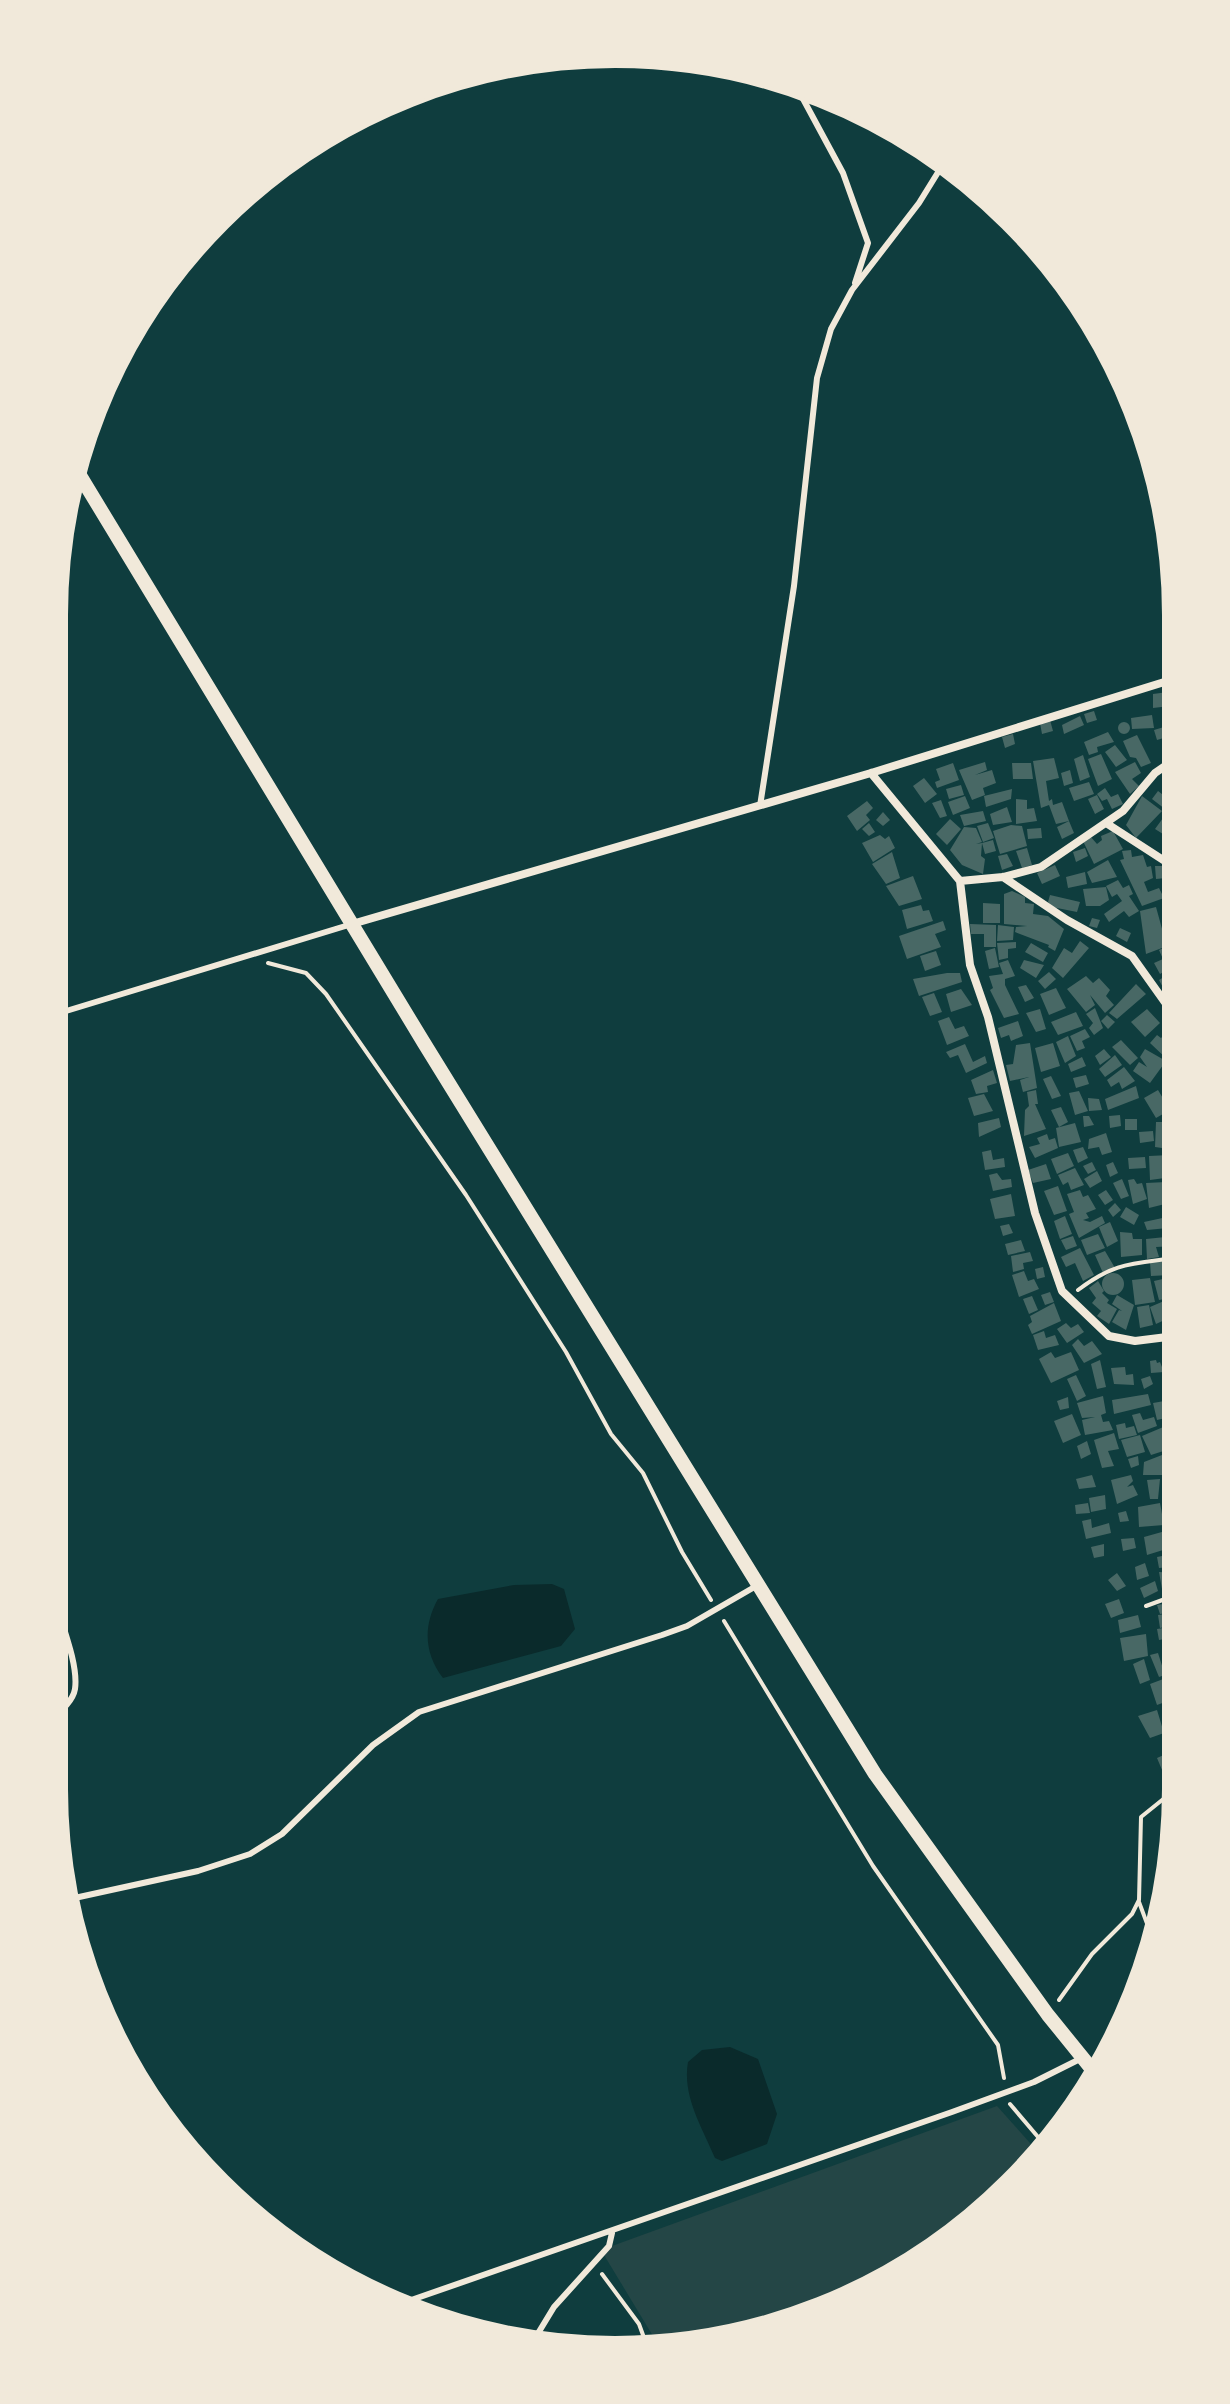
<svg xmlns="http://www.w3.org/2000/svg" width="1230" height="2404" viewBox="0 0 1230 2404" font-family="'Fira Sans',sans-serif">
<rect width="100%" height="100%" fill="#0f3d3e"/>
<path fill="#244646" d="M 997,2106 L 1038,2152 L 1013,2187 L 864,2294 L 688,2347 L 659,2346 L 601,2250 Z"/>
<path fill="#0a2a2b" d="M 552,1584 L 564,1589 L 575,1629 L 561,1646 L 443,1678 C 424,1653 423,1626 438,1599 L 514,1585 Z
M 730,2047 L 758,2059 L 777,2114 L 767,2144 L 722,2161 L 715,2158 C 702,2127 682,2096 688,2062 L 702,2050 Z"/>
<path fill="#486865" d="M 564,56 L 527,67 L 525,61 L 541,57 Z
M 521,61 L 523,68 L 488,78 L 486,70 Z
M 475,72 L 478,81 L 442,90 L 440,81 Z
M 428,85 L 431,96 L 396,106 L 394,100 Z
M 1168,692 L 1170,706 L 1153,708 L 1153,694 Z
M 1094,711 L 1097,720 L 1087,723 L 1084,714 Z
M 1152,715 L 1154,728 L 1132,729 L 1131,718 Z
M 1080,716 L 1084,725 L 1064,734 L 1062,725 Z
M 1050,720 L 1053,731 L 1042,734 L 1040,723 Z
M1118 728a6 6 0 1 1 12 0a6 6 0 1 1-12 0Z
M 1174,724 L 1174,756 L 1173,756 L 1167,737 L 1157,740 L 1154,730 Z
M 1108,732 L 1114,742 L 1097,747 L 1098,752 L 1089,755 L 1084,742 Z
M 1013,734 L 1015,744 L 1005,748 L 1002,737 Z
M 1137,735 L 1151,763 L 1141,767 L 1136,758 L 1130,757 L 1123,741 Z
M 1115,745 L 1127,760 L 1116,767 L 1105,752 Z
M 1101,754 L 1112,779 L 1098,786 L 1088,759 Z
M 1083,755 L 1090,777 L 1080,781 L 1074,759 Z
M 1054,758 L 1059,778 L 1046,781 L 1049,801 L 1052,799 L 1053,805 L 1062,802 L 1069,821 L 1056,824 L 1049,805 L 1041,808 L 1033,761 Z
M 985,762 L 987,770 L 975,775 L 992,770 L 996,783 L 983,788 L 985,795 L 972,800 L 959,770 Z
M 1135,762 L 1141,773 L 1132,779 L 1139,786 L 1130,794 L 1115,772 Z
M 953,763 L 959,780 L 937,788 L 935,782 L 940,780 L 936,769 Z
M 1012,763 L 1031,763 L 1033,779 L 1013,779 Z
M 1170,769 L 1174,769 L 1174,791 L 1163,771 Z
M 1070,770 L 1073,783 L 1064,786 L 1061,773 Z
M 924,778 L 937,794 L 925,803 L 913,786 Z
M 1089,782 L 1094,794 L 1074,801 L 1069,788 Z
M 961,785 L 964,795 L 949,799 L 946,789 Z
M 1105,788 L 1111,797 L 1118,794 L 1123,804 L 1112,809 L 1107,799 L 1102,801 L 1097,794 Z
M 1012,789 L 1011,799 L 986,807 L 984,796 Z
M 1158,791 L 1167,798 L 1174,793 L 1174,816 L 1152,799 Z
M 1097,795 L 1104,809 L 1095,814 L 1088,799 Z
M 965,796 L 970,808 L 953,815 L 948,802 Z
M 1142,796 L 1162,811 L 1136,838 L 1126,825 Z
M 1016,799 L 1027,800 L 1027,809 L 1034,808 L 1037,821 L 1016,824 Z
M 941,800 L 947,816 L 940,818 L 932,803 Z
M 867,801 L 873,808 L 866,815 L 870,820 L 857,831 L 847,816 Z
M 1007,807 L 1012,822 L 993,825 L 990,814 Z
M 983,811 L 986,821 L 964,826 L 960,815 Z
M 883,812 L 890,820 L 883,826 L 876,820 Z
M 1163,818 L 1174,825 L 1174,841 L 1155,829 Z
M 950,819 L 961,829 L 947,845 L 936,834 Z
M 1069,821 L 1074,833 L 1062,839 L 1057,827 Z
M 869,823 L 875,832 L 869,836 L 862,829 Z
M 988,823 L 994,838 L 983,842 L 977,826 Z
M 1011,825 L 1022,826 L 1027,846 L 1000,854 L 993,831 Z
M 964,827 L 976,828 L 982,842 L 976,844 L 982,843 L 981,856 L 985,859 L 983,874 L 962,865 L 950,850 Z
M 1041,828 L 1042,838 L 1028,839 L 1027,829 Z
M 1113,831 L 1123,849 L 1094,864 L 1083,841 L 1090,836 L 1097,844 L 1102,840 L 1101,836 Z
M 880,835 L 885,839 L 889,836 L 895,848 L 873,862 L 862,843 Z
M 993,840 L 996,851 L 985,854 L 982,843 Z
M 1027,848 L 1032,865 L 1022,868 L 1016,851 Z
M 1085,848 L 1088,856 L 1076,862 L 1073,852 Z
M 1131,850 L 1132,857 L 1143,855 L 1147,867 L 1151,866 L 1153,878 L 1144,882 L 1148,892 L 1159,888 L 1164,898 L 1142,906 L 1120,860 L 1124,859 L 1122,851 Z
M 892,852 L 900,878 L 886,884 L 872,864 Z
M 1007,854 L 1013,866 L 1002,870 L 998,856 Z
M 1108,860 L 1117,877 L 1092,883 L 1087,872 Z
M 1055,865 L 1060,876 L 1042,884 L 1037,873 Z
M 1155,866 L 1165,866 L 1166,878 L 1156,879 Z
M 1085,872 L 1087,884 L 1068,888 L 1066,877 Z
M 913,876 L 922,899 L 899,906 L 886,886 Z
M 1118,880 L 1123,888 L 1129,885 L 1133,894 L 1129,896 L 1139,911 L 1129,917 L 1124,911 L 1109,922 L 1104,914 L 1122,901 L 1117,894 L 1112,897 L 1106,886 Z
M 1170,882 L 1174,883 L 1174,902 L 1168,902 Z
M 1106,887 L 1109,900 L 1100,906 L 1086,906 L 1083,889 Z
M 1012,891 L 1025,897 L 1025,903 L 1034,904 L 1033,914 L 1048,916 L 1064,929 L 1055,951 L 1048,947 L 1049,945 L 1015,932 L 1016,927 L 1027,926 L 1004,924 L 1004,894 Z
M 1050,895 L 1080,902 L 1077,912 L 1052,907 L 1048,902 Z
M 983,903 L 1000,904 L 1000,923 L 983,923 Z
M 921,905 L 923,911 L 929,910 L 933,921 L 907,929 L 902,910 Z
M 1163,905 L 1174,905 L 1174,917 L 1165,917 Z
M 1156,907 L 1164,936 L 1170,945 L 1146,954 L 1140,911 Z
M 1092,918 L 1100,920 L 1097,928 L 1089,926 Z
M 943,921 L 946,930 L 935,934 L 941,947 L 907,959 L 899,936 Z
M 970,924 L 996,925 L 996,947 L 984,947 L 984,934 L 971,934 Z
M 998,925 L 1014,927 L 1013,940 L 997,941 Z
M 1120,928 L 1131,933 L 1127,942 L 1116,936 Z
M 1080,941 L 1089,948 L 1063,978 L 1052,968 L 1064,948 L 1072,953 Z
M 1016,942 L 1016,948 L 1008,949 L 1008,958 L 999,960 L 997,943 Z
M 1031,943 L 1048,953 L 1043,962 L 1025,952 Z
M 1168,946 L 1174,966 L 1160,974 L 1154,963 L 1163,959 L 1159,950 Z
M 995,948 L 999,967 L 989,969 L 985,951 Z
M 936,951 L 941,965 L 925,971 L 920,956 Z
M 1008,960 L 1015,976 L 1005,979 L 1005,985 L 1019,1014 L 1004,1018 L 990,990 L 993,988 L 989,976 L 1003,974 L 999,963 Z
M 1024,960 L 1044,965 L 1036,978 L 1020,968 Z
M 1174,971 L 1174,990 L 1167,995 L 1159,980 Z
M 1049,972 L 1056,979 L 1045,989 L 1038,981 Z
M 947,973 L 960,973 L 962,982 L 919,996 L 913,979 Z
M 1086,976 L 1093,983 L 1099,978 L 1110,990 L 1106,996 L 1114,1005 L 1105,1013 L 1090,995 L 1095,1005 L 1086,1012 L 1067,989 Z
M 1136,984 L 1146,994 L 1117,1019 L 1109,1013 Z
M 1026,985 L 1034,998 L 1025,1002 L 1018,987 Z
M 1056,988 L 1066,1008 L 1049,1015 L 1040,994 Z
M 961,989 L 972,1005 L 951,1012 L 946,994 Z
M 934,993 L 942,1012 L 930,1016 L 922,997 Z
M 1095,1008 L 1103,1028 L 1094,1035 L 1089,1028 L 1093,1023 L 1086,1014 Z
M 1040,1009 L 1046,1029 L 1036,1032 L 1026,1013 Z
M 1147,1009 L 1160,1023 L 1145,1037 L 1131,1022 Z
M 1076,1012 L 1083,1026 L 1058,1035 L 1051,1022 Z
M 1107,1015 L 1115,1022 L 1108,1029 L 1101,1021 Z
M 949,1017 L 955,1029 L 964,1026 L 969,1036 L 947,1045 L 938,1021 Z
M 1018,1021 L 1023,1036 L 1011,1041 L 1009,1035 L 1001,1038 L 998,1028 Z
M 1173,1026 L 1175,1055 L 1169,1061 L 1150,1043 L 1157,1035 L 1161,1038 Z
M 1085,1029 L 1090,1037 L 1082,1041 L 1085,1048 L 1077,1051 L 1070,1036 Z
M 1068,1036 L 1076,1056 L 1065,1063 L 1056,1042 Z
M 1121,1040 L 1138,1058 L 1130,1065 L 1112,1047 Z
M 1030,1043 L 1037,1088 L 1023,1092 L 1020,1080 L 1029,1077 L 1010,1081 L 1006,1065 L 1013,1064 L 1016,1045 Z
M 1053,1043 L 1060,1066 L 1041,1072 L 1035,1048 Z
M 965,1044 L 973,1062 L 985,1056 L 987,1063 L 966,1073 L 958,1055 L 950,1058 L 946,1052 Z
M 1104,1049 L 1111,1057 L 1100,1065 L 1095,1056 Z
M 1145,1049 L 1166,1061 L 1150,1083 L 1133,1071 L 1139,1062 L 1147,1067 L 1140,1057 Z
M 1115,1055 L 1122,1065 L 1105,1077 L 1099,1069 Z
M 1082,1057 L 1086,1066 L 1071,1072 L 1068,1064 Z
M 1124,1067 L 1135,1081 L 1122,1089 L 1119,1082 L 1111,1087 L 1107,1080 Z
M 993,1070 L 997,1083 L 987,1086 L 988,1092 L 976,1094 L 971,1080 Z
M 1086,1075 L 1089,1084 L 1076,1088 L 1073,1078 Z
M 1051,1076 L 1061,1096 L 1052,1099 L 1043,1079 Z
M 1136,1086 L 1139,1098 L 1108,1110 L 1105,1099 Z
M 1036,1090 L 1038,1104 L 1035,1104 L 1046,1129 L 1024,1136 L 1025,1110 L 1029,1106 L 1027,1092 Z
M 1158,1090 L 1170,1110 L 1156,1118 L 1144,1098 Z
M 1079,1091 L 1088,1111 L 1075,1115 L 1069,1093 Z
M 984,1094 L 993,1111 L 974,1116 L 968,1098 Z
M 1088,1098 L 1099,1099 L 1102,1110 L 1089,1111 Z
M 1061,1107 L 1068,1122 L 1059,1127 L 1051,1110 Z
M 1120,1115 L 1121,1126 L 1110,1128 L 1109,1116 Z
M 1083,1116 L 1089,1116 L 1094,1125 L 1084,1127 Z
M 999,1118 L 1001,1127 L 979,1137 L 978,1123 Z
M 1125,1119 L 1137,1119 L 1137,1130 L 1125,1130 Z
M 1156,1122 L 1168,1122 L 1169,1149 L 1155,1147 Z
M 1075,1123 L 1081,1142 L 1059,1147 L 1056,1128 Z
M 1153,1131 L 1154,1141 L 1140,1143 L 1139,1132 Z
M 1106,1133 L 1112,1152 L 1102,1155 L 1099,1147 L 1088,1149 L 1089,1139 Z
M 1047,1134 L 1049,1140 L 1055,1138 L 1058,1148 L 1035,1158 L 1029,1147 L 1040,1144 L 1037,1138 Z
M 1083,1147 L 1088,1158 L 1078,1163 L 1073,1150 Z
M 991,1150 L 993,1160 L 1004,1158 L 1005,1167 L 985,1170 L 982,1152 Z
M 1068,1153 L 1074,1166 L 1057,1174 L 1051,1159 Z
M 1170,1155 L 1172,1165 L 1165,1165 L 1165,1178 L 1150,1180 L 1149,1156 Z
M 1145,1157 L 1146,1168 L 1129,1169 L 1128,1158 Z
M 1092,1162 L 1096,1170 L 1088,1174 L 1083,1166 Z
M 1113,1162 L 1118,1173 L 1110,1177 L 1106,1165 Z
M 1046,1164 L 1051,1179 L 1033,1183 L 1028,1170 Z
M 1075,1168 L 1084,1185 L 1071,1190 L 1068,1182 L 1063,1185 L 1058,1175 Z
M 1097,1171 L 1102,1181 L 1090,1188 L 1084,1179 Z
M 997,1173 L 1002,1180 L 1011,1179 L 1012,1187 L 993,1191 L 989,1175 Z
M 1122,1179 L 1129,1196 L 1121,1199 L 1113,1183 Z
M 1134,1179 L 1137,1184 L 1142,1183 L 1147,1199 L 1133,1204 L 1128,1180 Z
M 1166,1182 L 1169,1203 L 1149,1208 L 1146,1183 Z
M 1058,1186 L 1067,1211 L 1054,1215 L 1044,1191 Z
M 1080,1190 L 1083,1197 L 1088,1195 L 1096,1209 L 1086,1213 L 1089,1218 L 1083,1220 L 1090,1222 L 1102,1216 L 1105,1223 L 1079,1238 L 1069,1214 L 1074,1212 L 1067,1194 Z
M 1106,1190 L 1113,1200 L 1105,1205 L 1098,1195 Z
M 1011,1194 L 1015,1216 L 995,1219 L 990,1199 Z
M 1115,1203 L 1121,1210 L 1113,1217 L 1108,1210 Z
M 1126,1207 L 1139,1215 L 1134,1225 L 1120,1217 Z
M 1065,1216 L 1072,1234 L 1060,1239 L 1054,1221 Z
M 1167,1217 L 1168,1228 L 1147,1230 L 1144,1222 Z
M 1110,1222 L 1118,1241 L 1107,1247 L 1099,1227 Z
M 1009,1224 L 1013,1233 L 1003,1236 L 1000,1226 Z
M 1120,1232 L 1132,1233 L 1133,1239 L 1142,1239 L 1142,1255 L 1121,1257 Z
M 1098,1234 L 1105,1248 L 1087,1255 L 1081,1240 Z
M 1073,1236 L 1077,1246 L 1066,1250 L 1061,1240 Z
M 1175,1236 L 1175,1246 L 1156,1247 L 1159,1257 L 1147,1259 L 1146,1239 Z
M 1021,1240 L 1025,1251 L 1008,1255 L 1005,1244 Z
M 1080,1248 L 1094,1275 L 1083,1281 L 1075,1263 L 1066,1267 L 1061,1257 Z
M 1105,1251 L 1115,1268 L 1103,1273 L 1095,1255 Z
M 1030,1252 L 1033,1261 L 1023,1263 L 1024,1269 L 1013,1272 L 1011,1256 Z
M 1169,1260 L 1170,1275 L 1151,1276 L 1150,1262 Z
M 1043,1267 L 1045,1277 L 1037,1279 L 1035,1269 Z
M 1024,1271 L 1028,1281 L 1034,1279 L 1039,1289 L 1019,1297 L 1012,1275 Z
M1102 1284a11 11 0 1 1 22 0a11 11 0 1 1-22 0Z
M 1150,1278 L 1155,1302 L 1135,1305 L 1132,1280 Z
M 1167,1278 L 1168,1287 L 1175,1285 L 1175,1297 L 1159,1300 L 1154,1281 Z
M 1098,1281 L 1104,1291 L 1102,1293 L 1109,1300 L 1107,1303 L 1117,1309 L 1109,1324 L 1097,1316 L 1101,1311 L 1092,1303 L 1096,1298 L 1089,1288 Z
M 1050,1292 L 1054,1302 L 1045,1305 L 1041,1295 Z
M 1117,1295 L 1134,1305 L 1126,1330 L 1112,1322 L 1119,1310 L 1122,1311 L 1112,1304 Z
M 1032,1296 L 1038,1310 L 1029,1314 L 1023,1299 Z
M 1164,1301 L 1171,1317 L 1156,1324 L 1150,1307 Z
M 1054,1303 L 1061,1321 L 1032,1334 L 1028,1325 L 1032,1322 L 1030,1316 Z
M 1149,1305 L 1153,1325 L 1140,1328 L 1137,1307 Z
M 1066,1323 L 1071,1328 L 1078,1324 L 1084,1332 L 1067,1343 L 1057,1329 Z
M 1044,1331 L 1046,1338 L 1055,1335 L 1059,1345 L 1038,1350 L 1033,1335 Z
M 1078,1339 L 1084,1346 L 1092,1341 L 1102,1354 L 1084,1363 L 1072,1345 Z
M 1162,1347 L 1175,1347 L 1176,1381 L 1169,1382 L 1168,1371 L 1164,1371 Z
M 1051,1352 L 1055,1358 L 1071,1352 L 1079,1370 L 1051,1383 L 1039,1359 Z
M 1100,1360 L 1106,1387 L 1097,1389 L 1091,1364 Z
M 1156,1360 L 1157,1363 L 1160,1362 L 1164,1372 L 1151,1373 L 1150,1361 Z
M 1125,1367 L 1126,1375 L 1133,1374 L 1134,1385 L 1114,1384 L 1111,1368 Z
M 1076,1375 L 1086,1396 L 1077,1401 L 1067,1379 Z
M 1150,1376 L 1153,1384 L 1144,1389 L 1141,1379 Z
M 1148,1394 L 1151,1405 L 1114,1414 L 1112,1400 Z
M 1103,1396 L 1106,1413 L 1101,1415 L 1103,1422 L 1109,1421 L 1113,1430 L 1085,1435 L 1082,1420 L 1095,1417 L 1082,1418 L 1077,1403 Z
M 1068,1397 L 1069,1408 L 1060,1410 L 1057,1401 Z
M 1170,1400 L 1174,1416 L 1157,1420 L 1153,1403 Z
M 1140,1413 L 1143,1420 L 1154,1417 L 1157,1426 L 1138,1433 L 1132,1415 Z
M 1072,1414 L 1081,1435 L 1063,1443 L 1054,1421 Z
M 1125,1423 L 1126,1428 L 1134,1426 L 1137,1435 L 1119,1439 L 1116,1425 Z
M 1168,1425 L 1176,1437 L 1176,1447 L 1151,1455 L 1142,1436 Z
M 1114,1433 L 1119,1449 L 1108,1451 L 1114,1466 L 1102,1468 L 1094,1440 Z
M 1140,1435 L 1145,1452 L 1127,1457 L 1121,1440 Z
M 1087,1441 L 1091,1454 L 1081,1459 L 1077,1446 Z
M 1162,1455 L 1168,1456 L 1167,1475 L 1143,1475 L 1144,1462 Z
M 1138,1456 L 1139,1465 L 1131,1468 L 1128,1459 Z
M 1092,1475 L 1096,1487 L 1079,1489 L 1076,1479 Z
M 1131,1475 L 1133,1481 L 1127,1487 L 1133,1485 L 1138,1495 L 1117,1504 L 1111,1480 Z
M 1172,1476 L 1176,1481 L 1176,1492 L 1171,1493 L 1166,1477 Z
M 1160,1479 L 1158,1499 L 1150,1499 L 1147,1480 Z
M 1105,1495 L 1106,1509 L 1091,1512 L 1089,1498 Z
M 1176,1499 L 1176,1522 L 1167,1524 L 1163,1502 Z
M 1088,1503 L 1090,1513 L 1076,1514 L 1075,1505 Z
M 1160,1503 L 1164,1525 L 1139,1527 L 1138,1507 Z
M 1126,1511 L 1129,1521 L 1120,1522 L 1118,1513 Z
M 1091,1519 L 1092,1528 L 1109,1523 L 1111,1533 L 1086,1539 L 1082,1521 Z
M 1176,1528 L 1176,1546 L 1147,1555 L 1144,1537 Z
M 1134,1538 L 1136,1548 L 1123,1551 L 1121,1539 Z
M 1104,1544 L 1104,1556 L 1094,1558 L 1091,1547 Z
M 1167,1555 L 1169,1567 L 1159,1568 L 1157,1557 Z
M 1145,1563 L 1149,1576 L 1137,1580 L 1135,1567 Z
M 1159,1572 L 1176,1573 L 1176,1588 L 1162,1589 Z
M 1117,1573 L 1126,1586 L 1117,1591 L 1108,1580 Z
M 1155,1581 L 1158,1591 L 1144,1598 L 1140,1588 Z
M 1119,1599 L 1124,1613 L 1111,1618 L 1105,1604 Z
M 1169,1603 L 1172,1612 L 1160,1614 L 1157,1605 Z
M 1174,1613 L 1174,1625 L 1160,1628 L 1158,1615 Z
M 1138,1615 L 1141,1627 L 1120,1633 L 1118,1620 Z
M 1176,1626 L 1176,1637 L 1159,1640 L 1157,1629 Z
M 1146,1634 L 1148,1656 L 1124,1661 L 1120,1638 Z
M 1175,1649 L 1176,1663 L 1166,1666 L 1164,1653 Z
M 1158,1653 L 1165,1675 L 1159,1677 L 1150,1655 Z
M 1144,1659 L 1150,1680 L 1140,1684 L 1133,1664 Z
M 1174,1675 L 1176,1698 L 1157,1705 L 1150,1684 Z
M 1172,1704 L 1177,1720 L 1169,1722 L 1163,1707 Z
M 1157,1710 L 1164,1733 L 1150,1738 L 1138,1716 Z
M 1177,1749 L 1177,1772 L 1165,1777 L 1157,1758 Z"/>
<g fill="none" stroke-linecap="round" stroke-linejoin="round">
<path stroke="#f1e9da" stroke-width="4" d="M 268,963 L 306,973 L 326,994 L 466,1195 L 566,1352 L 611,1434 L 643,1473 L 682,1552 L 711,1600
M 1078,1290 C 1115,1262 1132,1264 1175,1258
M 1146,1606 L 1176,1595
M 724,1621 L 873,1866 L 998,2045 L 1004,2078
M 1139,1902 L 1155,1945
M 1059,2000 L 1092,1954 L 1132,1914 L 1139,1900 L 1141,1817 L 1177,1788
M 1010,2104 L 1044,2144
M 602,2274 L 639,2324 L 647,2346"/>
<path stroke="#f1e9da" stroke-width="6" d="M 795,84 L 843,173 L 868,243 L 855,283
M 760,806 L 794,586 L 817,378 L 831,329 L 852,290 L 919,203 L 945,161
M 53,1015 L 352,924
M 52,1648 L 61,1629
M 52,1719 C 61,1711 73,1701 75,1689 C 79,1662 58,1616 52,1589
M 70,1899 L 198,1871 L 250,1854 L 282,1834 L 373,1745 L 419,1712 L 662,1635 L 687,1626 L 758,1585
M 394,2306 L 952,2112 L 1034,2082 L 1082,2058
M 526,2342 L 537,2335 L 554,2307 L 609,2246 L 612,2233"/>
<path stroke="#f1e9da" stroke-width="8" d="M 871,773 L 960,881 L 970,965 L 988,1017 L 1035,1213 L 1062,1291 L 1109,1336 L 1135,1341 L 1175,1336
M 1106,823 L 1174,867
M 1003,877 L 1067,920 L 1132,956 L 1174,1015
M 960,881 L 1003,877 L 1041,867 L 1123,811 L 1155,773 L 1174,760
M 352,924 L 871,773 L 1174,679"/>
<path stroke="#f1e9da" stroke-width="14" d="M 73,464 L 424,1043 L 875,1774 L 1048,2015 L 1095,2073"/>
</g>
<path d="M0 0H1230V2404H0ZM615 66H615A549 549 0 0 1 1164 615V1789A549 549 0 0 1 615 2338H615A549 549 0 0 1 66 1789V615A549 549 0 0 1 615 66Z" fill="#f1e9da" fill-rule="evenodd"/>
<path fill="none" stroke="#f1e9da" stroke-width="4" d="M615 66H615A549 549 0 0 1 1164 615V1789A549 549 0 0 1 615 2338H615A549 549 0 0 1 66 1789V615A549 549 0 0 1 615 66Z"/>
</svg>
